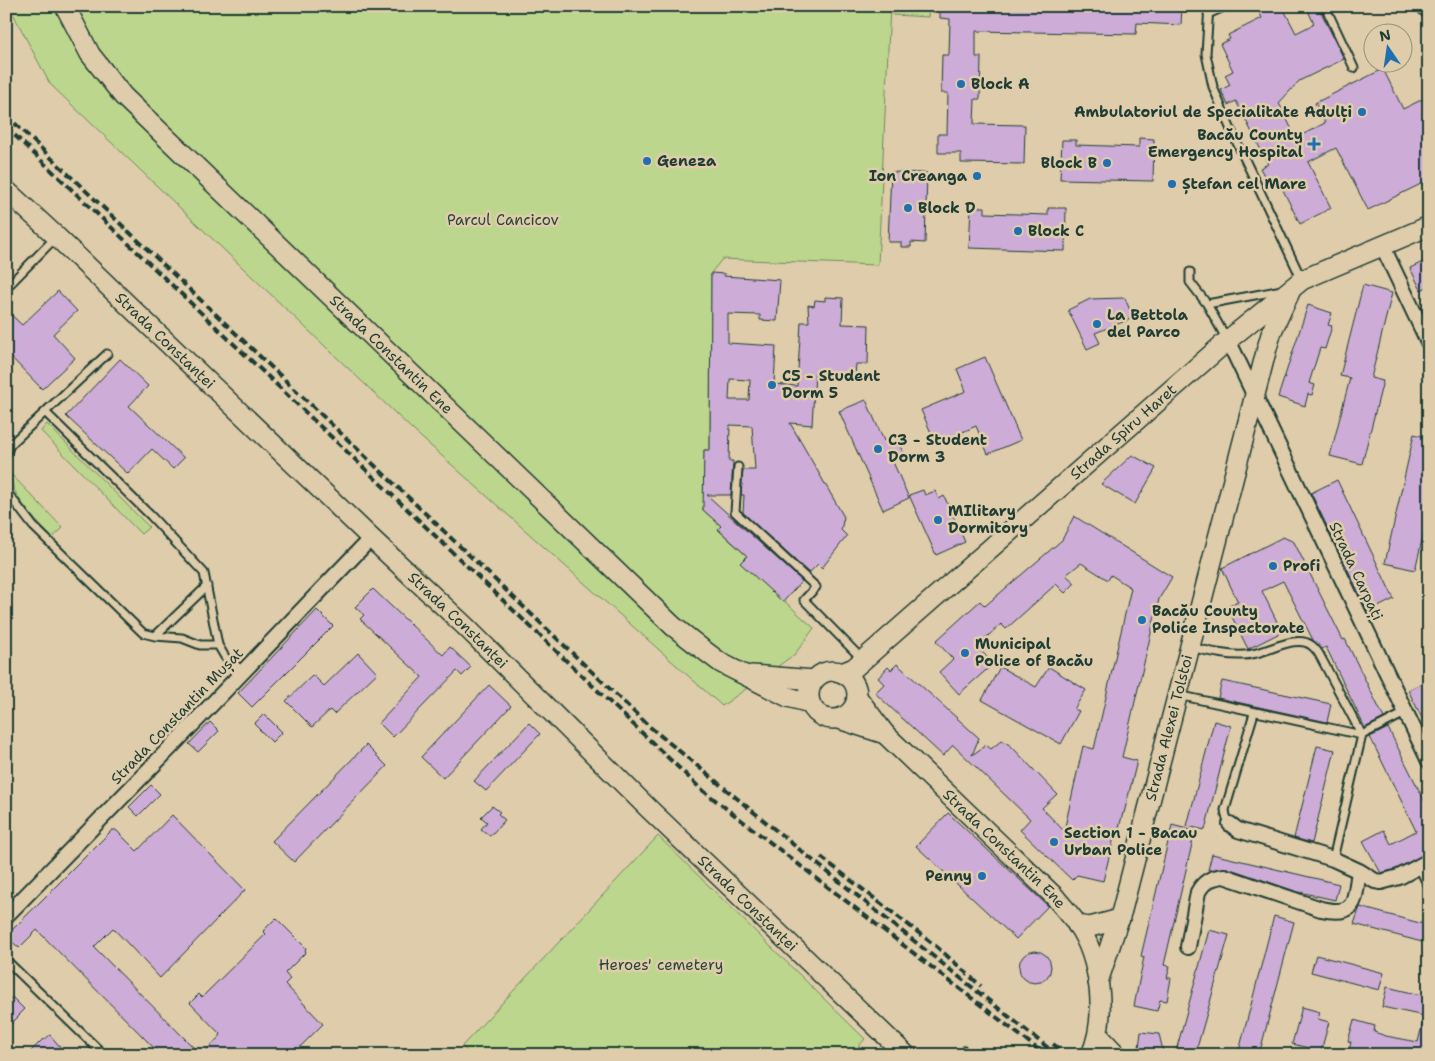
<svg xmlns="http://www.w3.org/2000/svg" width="1435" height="1061" viewBox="0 0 1435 1061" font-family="'Shantell Sans',sans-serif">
<rect width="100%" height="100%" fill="#dfccaa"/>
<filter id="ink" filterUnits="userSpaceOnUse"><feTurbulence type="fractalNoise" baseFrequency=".02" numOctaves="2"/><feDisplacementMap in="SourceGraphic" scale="10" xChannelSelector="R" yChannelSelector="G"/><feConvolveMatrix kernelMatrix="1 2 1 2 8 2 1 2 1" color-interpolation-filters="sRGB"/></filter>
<g filter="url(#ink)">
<path fill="#bdd68d" stroke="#6e8a60" d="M 9,6 L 890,6 L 878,265 L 722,259 L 711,273 L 710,450 L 704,450 L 704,495 L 711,499 L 702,509 L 721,526 L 718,530 L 747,556 L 741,562 L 814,628 L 795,654 L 722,706 L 414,431 L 50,84 Z
M 893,6 L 929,6 L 928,17 L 893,15 Z
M 47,424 L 149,527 L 141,534 L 41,431 Z
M 11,474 L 63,528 L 52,538 C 39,523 9,495 11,474 Z
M 658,836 L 865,1039 L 851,1055 L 470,1055 L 462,1046 Z"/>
<path fill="#cdacd8" stroke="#1f3d34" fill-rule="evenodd" d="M 940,6 L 1182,6 L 1181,25 L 1137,23 L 1136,34 L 976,31 L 976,57 L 981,57 L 980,99 L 975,99 L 974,124 L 1025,125 L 1024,164 L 961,163 L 961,153 L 938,153 L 938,134 L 947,134 L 948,93 L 941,93 L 942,55 L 949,55 L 950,19 L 940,18 Z
M 1267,6 L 1282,6 L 1296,33 L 1314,24 L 1306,6 L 1318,6 L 1344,59 L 1299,81 L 1279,103 L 1296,138 L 1325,123 L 1315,103 L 1383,69 L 1403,109 L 1429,96 L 1429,180 L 1368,210 L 1336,148 L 1308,162 L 1331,208 L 1300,224 L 1277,178 L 1268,183 L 1260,168 L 1268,164 L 1236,101 L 1228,105 L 1221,90 L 1230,85 L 1225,75 L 1233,71 L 1220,44 L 1230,39 L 1228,35 L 1262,18 L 1258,10 Z
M 1139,138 L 1154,139 L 1153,181 L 1060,179 L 1062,140 L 1076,140 L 1076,145 L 1139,147 Z
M 891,172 L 927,173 L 925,243 L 911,242 L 911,247 L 901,247 L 901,242 L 888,242 Z
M 971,207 L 985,207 L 985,213 L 1048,215 L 1048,208 L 1066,208 L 1065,251 L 969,248 Z
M 1429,259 L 1429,286 L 1421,290 L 1410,268 Z
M 711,273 L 725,274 L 724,276 L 780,280 L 777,321 L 760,320 L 760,315 L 728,314 L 728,343 L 776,346 L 774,384 L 797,386 L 801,322 L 809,322 L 808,305 L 814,306 L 815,300 L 825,301 L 825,297 L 843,298 L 842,324 L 869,325 L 868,364 L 856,364 L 855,375 L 815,372 L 812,425 L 790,423 L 844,517 L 841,530 L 847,536 L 822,568 L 818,564 L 809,573 L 743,513 L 744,495 L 741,495 L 743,470 L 755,470 L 752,426 L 730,425 L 729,461 L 733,461 L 731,495 L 707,495 L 802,581 L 783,602 L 740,563 L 747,556 L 718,529 L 721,526 L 703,510 L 704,450 L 710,450 ZM 730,379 L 750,380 L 749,400 L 729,400 Z
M 1363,285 L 1392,293 L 1371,378 L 1383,381 L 1362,464 L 1330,456 L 1350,378 L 1340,376 Z
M 58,291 L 77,311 L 53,334 L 75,358 L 42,389 L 6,352 L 6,310 L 22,325 Z
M 1125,298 L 1133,318 L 1095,333 L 1100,343 L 1087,349 L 1068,310 L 1090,299 Z
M 1308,305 L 1332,313 L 1328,325 L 1332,326 L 1325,349 L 1320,348 L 1309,383 L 1315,385 L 1312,395 L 1308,394 L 1305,406 L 1278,397 Z
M 985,357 L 1021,440 L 988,454 L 976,426 L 936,444 L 921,410 L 966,391 L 957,369 Z
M 120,359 L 148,386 L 129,406 L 184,458 L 173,469 L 152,449 L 128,474 L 66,416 Z
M 866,400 L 884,441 L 895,436 L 905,456 L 893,462 L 909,498 L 883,510 L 839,411 Z
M 1414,434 L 1429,438 L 1429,510 L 1415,570 L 1385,563 Z
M 1132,455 L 1156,468 L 1135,504 L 1101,484 Z
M 1337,480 L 1394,599 L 1368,612 L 1311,493 Z
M 923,490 L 925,495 L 935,491 L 939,499 L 944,496 L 965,542 L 936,555 L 909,495 Z
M 1074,516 L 1172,577 L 1159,599 L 1122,757 L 1137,761 L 1124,813 L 1123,813 L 1118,831 L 1116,830 L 1103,881 L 1077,875 L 1072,880 L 1020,830 L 1030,819 L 953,745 L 943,756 L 875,693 L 884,684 L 878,678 L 888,667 L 891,670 L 897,664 L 979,738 L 972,755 L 986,745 L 991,749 L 1002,740 L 1011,746 L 1057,794 L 1042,808 L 1064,831 L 1083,746 L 1094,749 L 1131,588 L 1111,575 L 1108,580 L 1081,563 L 1066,575 L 1075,583 L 1065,593 L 1056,584 L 1006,629 L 1001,624 L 977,646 L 993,664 L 959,694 L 939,672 L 953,659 L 936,641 L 980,601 L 985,606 L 1062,540 Z
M 1283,537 L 1294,542 L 1343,640 L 1345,639 L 1384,718 L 1365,728 L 1326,647 L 1322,649 L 1313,640 L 1283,581 L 1262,591 L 1282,632 L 1248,649 L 1227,607 L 1238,602 L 1222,568 Z
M 373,589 L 443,655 L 450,647 L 471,667 L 462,676 L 457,671 L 393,737 L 379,723 L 422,677 L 360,619 L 364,615 L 355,607 Z
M 317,610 L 333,626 L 252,707 L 238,693 Z
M 358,653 L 377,673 L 334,714 L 330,710 L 312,727 L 286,701 L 313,675 L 324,686 Z
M 1000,667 L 1036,687 L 1049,667 L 1086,690 L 1074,709 L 1079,711 L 1061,744 L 982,700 Z
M 1429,680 L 1429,732 L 1408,690 Z
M 1222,681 L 1331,704 L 1327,722 L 1218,698 Z
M 489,685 L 511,706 L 443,778 L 421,757 Z
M 264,714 L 282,732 L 272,742 L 254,724 Z
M 1214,721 L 1231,726 L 1205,830 L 1187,826 Z
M 210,722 L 219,731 L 198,752 L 189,744 Z
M 529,723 L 540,734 L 486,791 L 474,781 Z
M 1388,728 L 1429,810 L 1429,852 L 1396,869 L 1381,873 L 1363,841 L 1384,830 L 1391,844 L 1416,831 L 1370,737 Z
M 366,745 L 387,766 L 294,862 L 272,841 Z
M 1317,746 L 1335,750 L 1312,843 L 1294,838 Z
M 151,785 L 160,794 L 138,816 L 129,807 Z
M 492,806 L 500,812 L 498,814 L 505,820 L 490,836 L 481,829 L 487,822 L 481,817 Z
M 948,813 L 1048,906 L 1016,939 L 916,846 Z
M 172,815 L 245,890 L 160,978 L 113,928 L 94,947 L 201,1055 L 161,1055 L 37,930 L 19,948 L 6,936 L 112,830 L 116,830 L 137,851 Z
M 1172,825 L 1195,831 L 1164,965 L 1170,966 L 1167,978 L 1171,978 L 1167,1001 L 1160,1000 L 1157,1011 L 1134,1006 L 1144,957 L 1141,956 Z
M 1212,854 L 1339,884 L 1335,900 L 1295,891 L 1227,868 L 1208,870 Z
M 1360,907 L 1427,925 L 1422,942 L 1354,924 Z
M 1274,916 L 1294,922 L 1259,1055 L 1238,1055 Z
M 276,918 L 306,948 L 305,950 L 306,952 L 285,973 L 290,979 L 285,984 L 323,1024 L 292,1055 L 202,1055 L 221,1035 L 190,1003 L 199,994 L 202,997 L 266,934 L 263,931 Z
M 1209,930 L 1229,935 L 1195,1055 L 1189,1055 L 1176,1051 Z
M1019 967a16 16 0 1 1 32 0a16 16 0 1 1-32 0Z
M 1316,955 L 1384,973 L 1379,990 L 1311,972 Z
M 1387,987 L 1429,997 L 1429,1017 L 1382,1007 Z
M 12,997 L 24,1009 L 19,1014 L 20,1015 L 6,1029 L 6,1002 Z
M 1302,1007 L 1320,1012 L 1318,1019 L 1329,1022 L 1320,1055 L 1308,1053 L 1309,1048 L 1292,1044 Z
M 1424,1017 L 1429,1017 L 1429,1055 L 1348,1055 L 1351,1042 L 1348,1041 L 1354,1020 L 1375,1026 L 1374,1032 L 1386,1036 L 1418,1042 Z
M 1141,1032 L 1159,1034 L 1164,1055 L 1138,1055 Z
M 50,1035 L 67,1055 L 27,1055 L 43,1039 L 44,1040 Z"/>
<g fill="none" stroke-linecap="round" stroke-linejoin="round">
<g stroke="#1f3d34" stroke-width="11">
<path id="lane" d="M 1209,6 L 1206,54 L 1213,87 L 1231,130 L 1302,280
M 1325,6 L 1354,68
M 1208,14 L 1226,6
M 1190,272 L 1190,282 L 1207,304 L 1227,340
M 6,280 L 10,284 L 56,237
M 1207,304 L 1282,290
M 107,354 L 45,412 L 151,516 L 204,573 L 218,645 L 225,657 L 243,671
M 6,454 L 10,445 L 45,412
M 738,467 L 735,512 L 816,587 L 804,600 L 863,660
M 6,491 L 33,526 L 143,633 L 155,636 L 207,586
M 155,636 L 182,638 L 200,645 L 218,645
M 1190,647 C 1208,651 1226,656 1244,655 C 1265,655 1295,633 1311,645 C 1314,647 1317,651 1319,654 L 1362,735 L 1333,859
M 1178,695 L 1362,735 L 1405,713
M 1230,824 L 1226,816 L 1225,810 L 1254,713
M 6,960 L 104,1055"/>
</g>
<g stroke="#1f3d34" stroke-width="18">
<path id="street" d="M 1382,245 L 1429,344
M 1228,340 L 1429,761
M 1230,824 L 1238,830 L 1333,859 L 1359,871 L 1375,881 L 1381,882 L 1399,877 L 1429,861
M 1422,865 L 1429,880
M 6,916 L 169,749 L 371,538
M 1188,947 L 1198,892 C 1204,881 1212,877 1224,876 L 1321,909 C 1358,917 1354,900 1359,871"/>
</g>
<g stroke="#1f3d34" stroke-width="22">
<g id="secondary">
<path id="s1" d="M 65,6 L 90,54 L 123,96 L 673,626 L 701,648 L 721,663 L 788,697 L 810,703"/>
<path id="s2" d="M 6,190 L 57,237 L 371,538 L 466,627 L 647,807 L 906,1055"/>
<circle cx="833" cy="695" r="24"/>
<path id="s3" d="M 842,673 L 854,668 L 1228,340 L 1302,280 L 1429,226"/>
<path d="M 752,675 L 814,680"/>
<path id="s4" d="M 857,697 L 885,734 L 1055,897 C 1062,906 1070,914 1077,924 C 1100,958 1108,1016 1091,1055"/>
<path d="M 839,719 L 885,734"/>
<path d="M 1077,925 L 1090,927 L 1120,919"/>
<path id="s5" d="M 1098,982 L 1122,910 L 1267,348 L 1272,331 L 1290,292"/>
<path d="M 1098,1035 L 1117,1055"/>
</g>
</g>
<g stroke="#1f3d34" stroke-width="25">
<path id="primary" d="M 1429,6 L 1429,7"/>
</g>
<use href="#lane" stroke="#dfccaa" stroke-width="7"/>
<use href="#street" stroke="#dfccaa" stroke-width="14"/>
<use href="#secondary" stroke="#dfccaa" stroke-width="19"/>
<use href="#primary" stroke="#fbddab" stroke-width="21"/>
<path stroke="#1f3d34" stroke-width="4" stroke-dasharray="8 4" stroke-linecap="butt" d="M 6,115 L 650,727 L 795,846 L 1057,1055
M 6,127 L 701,789 L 1039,1050
M 821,857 L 937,947 L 981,986
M 1053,1044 L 1067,1055
M 964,1045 L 967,1055"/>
</g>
</g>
<g fill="#1f6fb2" stroke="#dfccaa" stroke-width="2">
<circle cx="961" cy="84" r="5"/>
<circle cx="1362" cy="112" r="5"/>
<path d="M1311.5 136.5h5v5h5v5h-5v5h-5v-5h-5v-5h5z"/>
<circle cx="647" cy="161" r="5"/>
<circle cx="1107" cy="163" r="5"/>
<circle cx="977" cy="176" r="5"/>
<circle cx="1172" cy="184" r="5"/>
<circle cx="908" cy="208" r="5"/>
<circle cx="1018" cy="231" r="5"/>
<circle cx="1097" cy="324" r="5"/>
<circle cx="772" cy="385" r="5"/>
<circle cx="878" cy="449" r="5"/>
<circle cx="938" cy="520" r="5"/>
<circle cx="1273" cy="566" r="5"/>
<circle cx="1142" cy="620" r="5"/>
<circle cx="965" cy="653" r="5"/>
<circle cx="1054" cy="842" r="5"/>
<circle cx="982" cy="876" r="5"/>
</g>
<g text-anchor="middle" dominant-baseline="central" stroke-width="5" stroke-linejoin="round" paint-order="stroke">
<g font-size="15" font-weight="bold" fill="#1f3d34" stroke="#dfccaa" text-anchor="start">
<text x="971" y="84">Block A</text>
<text x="1352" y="112" text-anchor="end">Ambulatoriul de Specialitate Adulți</text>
<text x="1303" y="135" text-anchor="end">Bacău County<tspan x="1303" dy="17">Emergency Hospital</tspan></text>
<text x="657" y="161">Geneza</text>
<text x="1097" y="163" text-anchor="end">Block B</text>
<text x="967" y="176" text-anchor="end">Ion Creanga</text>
<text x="1182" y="184">Ștefan cel Mare</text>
<text x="918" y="208">Block D</text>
<text x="1028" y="231">Block C</text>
<text x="1107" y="315">La Bettola<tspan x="1107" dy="17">del Parco</tspan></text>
<text x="782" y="376">C5 - Student<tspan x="782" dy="17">Dorm 5</tspan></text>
<text x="888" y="440">C3 - Student<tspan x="888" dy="17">Dorm 3</tspan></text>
<text x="948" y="511">MIlitary<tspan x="948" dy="17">Dormitory</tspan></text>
<text x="1283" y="566">Profi</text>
<text x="1152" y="611">Bacău County<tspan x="1152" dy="17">Police Inspectorate</tspan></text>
<text x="975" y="644">Municipal<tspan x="975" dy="17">Police of Bacău</tspan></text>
<text x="1064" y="833">Section 1 - Bacau<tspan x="1064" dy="17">Urban Police</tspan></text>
<text x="972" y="876" text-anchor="end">Penny</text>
</g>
<g font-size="15" fill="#274538" stroke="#dfccaa">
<text x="503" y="220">Parcul Cancicov</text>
<text x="661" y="965">Heroes' cemetery</text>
</g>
<g font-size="15" fill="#1f3d34" stroke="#dfccaa">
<text stroke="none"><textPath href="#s2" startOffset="219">Strada Constanței</textPath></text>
<text stroke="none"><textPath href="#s1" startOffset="480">Strada Constantin Ene</textPath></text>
<text stroke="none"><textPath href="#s3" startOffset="371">Strada Spiru Haret</textPath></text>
<text transform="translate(1356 571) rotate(65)">Strada Carpați</text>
<text stroke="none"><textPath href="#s2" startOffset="624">Strada Constanței</textPath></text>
<text transform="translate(177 716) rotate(-46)">Strada Constantin Mușat</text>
<text stroke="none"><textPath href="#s5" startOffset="264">Strada Alexei Tolstoi</textPath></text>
<text stroke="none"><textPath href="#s4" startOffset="212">Strada Constantin Ene</textPath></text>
<text stroke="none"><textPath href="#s2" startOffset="1029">Strada Constanței</textPath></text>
</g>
</g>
<rect width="1435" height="1061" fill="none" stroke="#dfccaa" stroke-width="25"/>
<rect x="12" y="12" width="1410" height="1036" fill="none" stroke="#1f3d34" stroke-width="2" filter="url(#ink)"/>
<g transform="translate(1388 48) rotate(347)"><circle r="24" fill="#dfccaa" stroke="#92937b"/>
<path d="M0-4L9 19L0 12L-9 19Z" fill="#1f6fb2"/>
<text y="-8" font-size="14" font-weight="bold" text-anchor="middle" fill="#1f3d34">N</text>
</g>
</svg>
